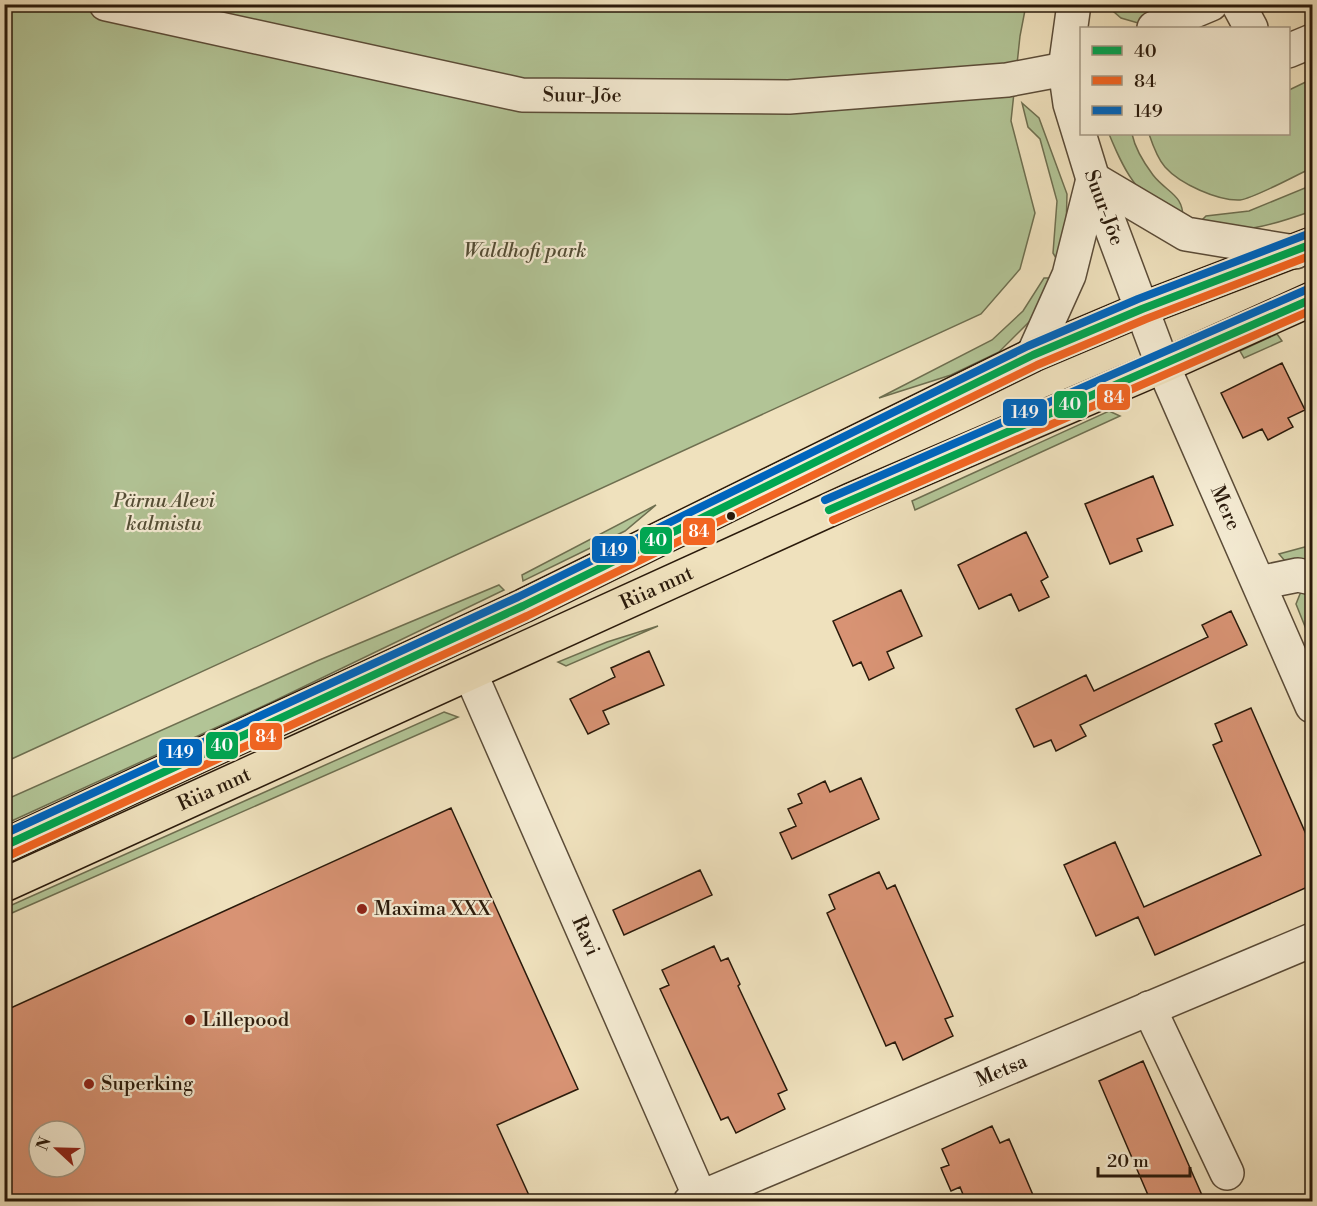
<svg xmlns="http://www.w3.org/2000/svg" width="1317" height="1206" viewBox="0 0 1317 1206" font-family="'Libre Bodoni',serif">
<rect width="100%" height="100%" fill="#efe1bd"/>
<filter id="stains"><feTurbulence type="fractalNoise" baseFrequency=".00333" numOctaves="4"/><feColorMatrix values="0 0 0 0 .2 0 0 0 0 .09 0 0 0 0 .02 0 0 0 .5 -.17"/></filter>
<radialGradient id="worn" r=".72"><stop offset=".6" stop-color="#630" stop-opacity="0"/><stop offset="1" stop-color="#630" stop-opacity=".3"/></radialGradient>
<path fill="#b2c496" stroke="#6e6f50" stroke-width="1.5" d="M 5,5 L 1026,5 L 1020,36 L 1011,121 L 1035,213 L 1020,269 L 981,314 L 5,762 Z
M 1106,5 L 1181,5 L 1138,23 L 1121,18 Z
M 1312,79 L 1312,168 C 1296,175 1255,198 1240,200 C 1218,201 1180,184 1165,167 C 1158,159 1152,143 1149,134 L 1288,134 L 1289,90 Z
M 1022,103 L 1039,118 L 1067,194 L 1066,232 L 1060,265 L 1053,253 L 1057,201 L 1040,139 L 1028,127 Z
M 1109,134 L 1132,134 C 1135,148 1144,163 1153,175 C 1167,193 1184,194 1183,220 C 1138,196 1128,180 1109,134 Z
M 1312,185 L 1312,211 C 1267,227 1245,234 1196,226 L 1206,216 L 1249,211 Z
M 1044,278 L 1055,278 L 1037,314 L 999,352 L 951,375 L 879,398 L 992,340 L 1023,311 Z
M 1277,334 L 1282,341 L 1244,358 L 1240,351 Z
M 1109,411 L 1120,416 L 915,510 L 912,501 Z
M 656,505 L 625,531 L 523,581 L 522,575 Z
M 1312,545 L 1312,562 L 1285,561 L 1279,554 Z
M 499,585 L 504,590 L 272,702 L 5,824 L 5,800 L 317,661 Z
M 1308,587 L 1312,587 L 1312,644 L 1296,604 L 1300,594 Z
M 658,626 L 566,666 L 558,662 L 607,642 Z
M 444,712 L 458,717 L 5,916 L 5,908 Z"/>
<path fill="#d89374" stroke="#2a1a0b" stroke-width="1.5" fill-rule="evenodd" d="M 1282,363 L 1305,410 L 1288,418 L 1293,427 L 1268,440 L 1262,429 L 1243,438 L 1221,393 Z
M 1153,476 L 1173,525 L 1137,539 L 1142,551 L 1110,564 L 1085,504 Z
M 1026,532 L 1048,577 L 1041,581 L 1049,597 L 1019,611 L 1011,594 L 979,609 L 958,565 Z
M 901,590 L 922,636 L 887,652 L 894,668 L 869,680 L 861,662 L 853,666 L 833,621 Z
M 1231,611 L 1247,645 L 1080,725 L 1086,736 L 1056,751 L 1051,740 L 1034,747 L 1016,709 L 1086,675 L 1094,691 L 1208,637 L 1202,625 Z
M 649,651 L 664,685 L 603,711 L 609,724 L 588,734 L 570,699 L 615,677 L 611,668 Z
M 1251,708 L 1312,848 L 1312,885 L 1155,955 L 1138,917 L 1096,936 L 1064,865 L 1115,842 L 1144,907 L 1261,855 L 1213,745 L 1222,741 L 1215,724 Z
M 861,778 L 879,819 L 792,859 L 780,833 L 796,826 L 788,809 L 802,803 L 798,794 L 825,781 L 830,792 Z
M 451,808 L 578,1089 L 497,1125 L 532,1202 L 4,1202 L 4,1011 ZM 39,1131 L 75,1131 L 75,1167 L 39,1167 Z
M 700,870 L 712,895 L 624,935 L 613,910 Z
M 879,872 L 887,889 L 895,885 L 953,1016 L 945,1019 L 953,1036 L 903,1060 L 895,1042 L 886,1046 L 827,913 L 835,909 L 829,895 Z
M 714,946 L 721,961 L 728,958 L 740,984 L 738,986 L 787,1090 L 778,1094 L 785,1109 L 736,1133 L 728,1117 L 721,1120 L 660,989 L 669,985 L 662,970 Z
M 1143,1061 L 1205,1202 L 1151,1202 L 1099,1081 Z
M 992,1126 L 1000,1143 L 1009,1139 L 1036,1202 L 966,1202 L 960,1187 L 951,1191 L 941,1168 L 949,1165 L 942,1149 Z"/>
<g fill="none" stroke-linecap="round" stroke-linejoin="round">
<g stroke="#5b4c38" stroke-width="36">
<g id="minor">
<path id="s1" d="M 106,4 L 522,95 L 789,97 L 1007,80 L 1065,69 L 1082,61"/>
<path id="s2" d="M 1074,4 L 1065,69 L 1070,104 L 1093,179 L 1163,366 L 1312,706"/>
<path d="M 1238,4 L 1251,28"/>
<path d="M 1154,28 L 1211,4"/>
<path d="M 1288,51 L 1312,41"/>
<path d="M 1093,179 L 1186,234 L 1295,252"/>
<path d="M 1033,355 L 1069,275 L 1093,179"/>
<path d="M 1259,583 L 1298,575 L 1312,578"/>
<path id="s3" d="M 471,675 L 700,1197"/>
<path d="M 1149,1008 L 1227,1173"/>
<path id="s4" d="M 690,1202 L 1312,940"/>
</g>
</g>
<g stroke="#2a1a0b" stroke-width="36">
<g id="major">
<path d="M 4,846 L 523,606 L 1033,355 L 1142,309 L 1312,244"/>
<path id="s5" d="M 4,885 L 851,500 L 1163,366 L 1312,299"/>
</g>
</g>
<use href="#minor" stroke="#f5ecd4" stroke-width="33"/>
<use href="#major" stroke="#efe1bd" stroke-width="33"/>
<g stroke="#f5ecd4" stroke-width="12">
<path id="bus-1" d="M 829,510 L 1312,299
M 4,846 L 523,606 L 1033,355 L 1142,309 L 1312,244"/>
</g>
<g stroke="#f5ecd4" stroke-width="12">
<path id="bus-2" d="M 833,520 L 1312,310
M 8,856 L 527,616 L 1037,365 L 1146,319 L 1312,255"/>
</g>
<g stroke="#f5ecd4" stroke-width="12">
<path id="bus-3" d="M 825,500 L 1308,289
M 4,834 L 518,597 L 1028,346 L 1138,299 L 1308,234"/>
</g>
<use href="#bus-1" stroke="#00a651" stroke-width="8"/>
<use href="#bus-2" stroke="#f26522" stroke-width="8"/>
<use href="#bus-3" stroke="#0065bd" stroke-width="8"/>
</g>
<circle fill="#2a1a0b" stroke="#f5ecd4" stroke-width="2" cx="731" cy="516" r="5"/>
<g fill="#8f2418" stroke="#f5ecd4" stroke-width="2">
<circle cx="362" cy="909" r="6"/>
<circle cx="190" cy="1020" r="6"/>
<circle cx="89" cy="1084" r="6"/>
</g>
<g text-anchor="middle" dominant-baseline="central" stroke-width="4.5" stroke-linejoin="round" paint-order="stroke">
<g font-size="20" fill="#2a1a0b" stroke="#f5ecd4">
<text stroke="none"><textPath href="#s1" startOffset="486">Suur-Jõe</textPath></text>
<text stroke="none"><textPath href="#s2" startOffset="210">Suur-Jõe</textPath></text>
<text stroke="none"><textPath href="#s2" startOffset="534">Mere</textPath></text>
<text stroke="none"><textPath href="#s5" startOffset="717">Riia mnt</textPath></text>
<text stroke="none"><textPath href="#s5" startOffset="231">Riia mnt</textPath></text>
<text stroke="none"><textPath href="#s3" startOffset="285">Ravi</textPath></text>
<text stroke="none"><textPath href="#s4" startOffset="338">Metsa</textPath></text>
</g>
<g font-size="20" font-style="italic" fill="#534d35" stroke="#f5ecd4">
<text x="525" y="251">Waldhofi park</text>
<text x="164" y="501">Pärnu Alevi<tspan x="164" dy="23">kalmistu</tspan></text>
</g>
<g font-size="20" fill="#2a1a0b" stroke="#f5ecd4" text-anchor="start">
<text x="374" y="909">Maxima XXX</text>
<text x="202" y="1020">Lillepood</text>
<text x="101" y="1084">Superking</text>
</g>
</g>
<g stroke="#f5ecd4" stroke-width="2">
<rect x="1096" y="383" width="35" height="28" rx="6" fill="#f26522"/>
<rect x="1053" y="390" width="35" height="29" rx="6" fill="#00a651"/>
<rect x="1002" y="398" width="46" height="29" rx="6" fill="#0065bd"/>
<rect x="682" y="517" width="34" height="29" rx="6" fill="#f26522"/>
<rect x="639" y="526" width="34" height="29" rx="6" fill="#00a651"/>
<rect x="591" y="535" width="46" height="29" rx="6" fill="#0065bd"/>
<rect x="249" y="722" width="34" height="29" rx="6" fill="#f26522"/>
<rect x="205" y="731" width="34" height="29" rx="6" fill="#00a651"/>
<rect x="158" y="738" width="45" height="29" rx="6" fill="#0065bd"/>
</g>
<g font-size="16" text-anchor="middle" font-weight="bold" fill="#fff">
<text x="1114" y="403">84</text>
<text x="1070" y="410">40</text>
<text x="1025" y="418">149</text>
<text x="699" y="537">84</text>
<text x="656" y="546">40</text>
<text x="614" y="556">149</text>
<text x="266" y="742">84</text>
<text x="222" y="751">40</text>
<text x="180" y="758">149</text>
</g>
<rect width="1317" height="1206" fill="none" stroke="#efe1bd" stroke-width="24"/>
<rect x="6" y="6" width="1305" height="1194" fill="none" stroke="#2a1a0b" stroke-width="3"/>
<rect x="12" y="12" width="1293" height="1182" fill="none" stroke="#2a1a0b" stroke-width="1.5"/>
<rect x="1080" y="27" width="210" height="108" fill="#f5ecd4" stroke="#a49884" stroke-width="1.5"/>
<rect x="1092" y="46" width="30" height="9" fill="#00a651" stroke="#a49884" stroke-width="1.5"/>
<text x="1134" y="57" font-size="18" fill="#2a1a0b">40</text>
<rect x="1092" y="76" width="30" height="9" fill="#f26522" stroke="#a49884" stroke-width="1.5"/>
<text x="1134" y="87" font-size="18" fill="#2a1a0b">84</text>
<rect x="1092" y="106" width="30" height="9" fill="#0065bd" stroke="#a49884" stroke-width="1.5"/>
<text x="1134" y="117" font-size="18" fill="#2a1a0b">149</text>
<g transform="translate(57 1149) rotate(292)"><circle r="28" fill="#f5ecd4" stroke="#a49884" stroke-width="1.5"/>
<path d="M0-4.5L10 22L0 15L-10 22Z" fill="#8f2418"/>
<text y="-9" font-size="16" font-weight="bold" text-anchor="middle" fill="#2a1a0b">N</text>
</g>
<path d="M1098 1167v9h92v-9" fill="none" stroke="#2a1a0b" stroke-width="3"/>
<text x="1107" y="1167" font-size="18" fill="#2a1a0b" stroke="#f5ecd4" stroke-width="4.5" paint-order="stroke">20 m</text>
<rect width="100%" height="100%" filter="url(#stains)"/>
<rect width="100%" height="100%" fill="url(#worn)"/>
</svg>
